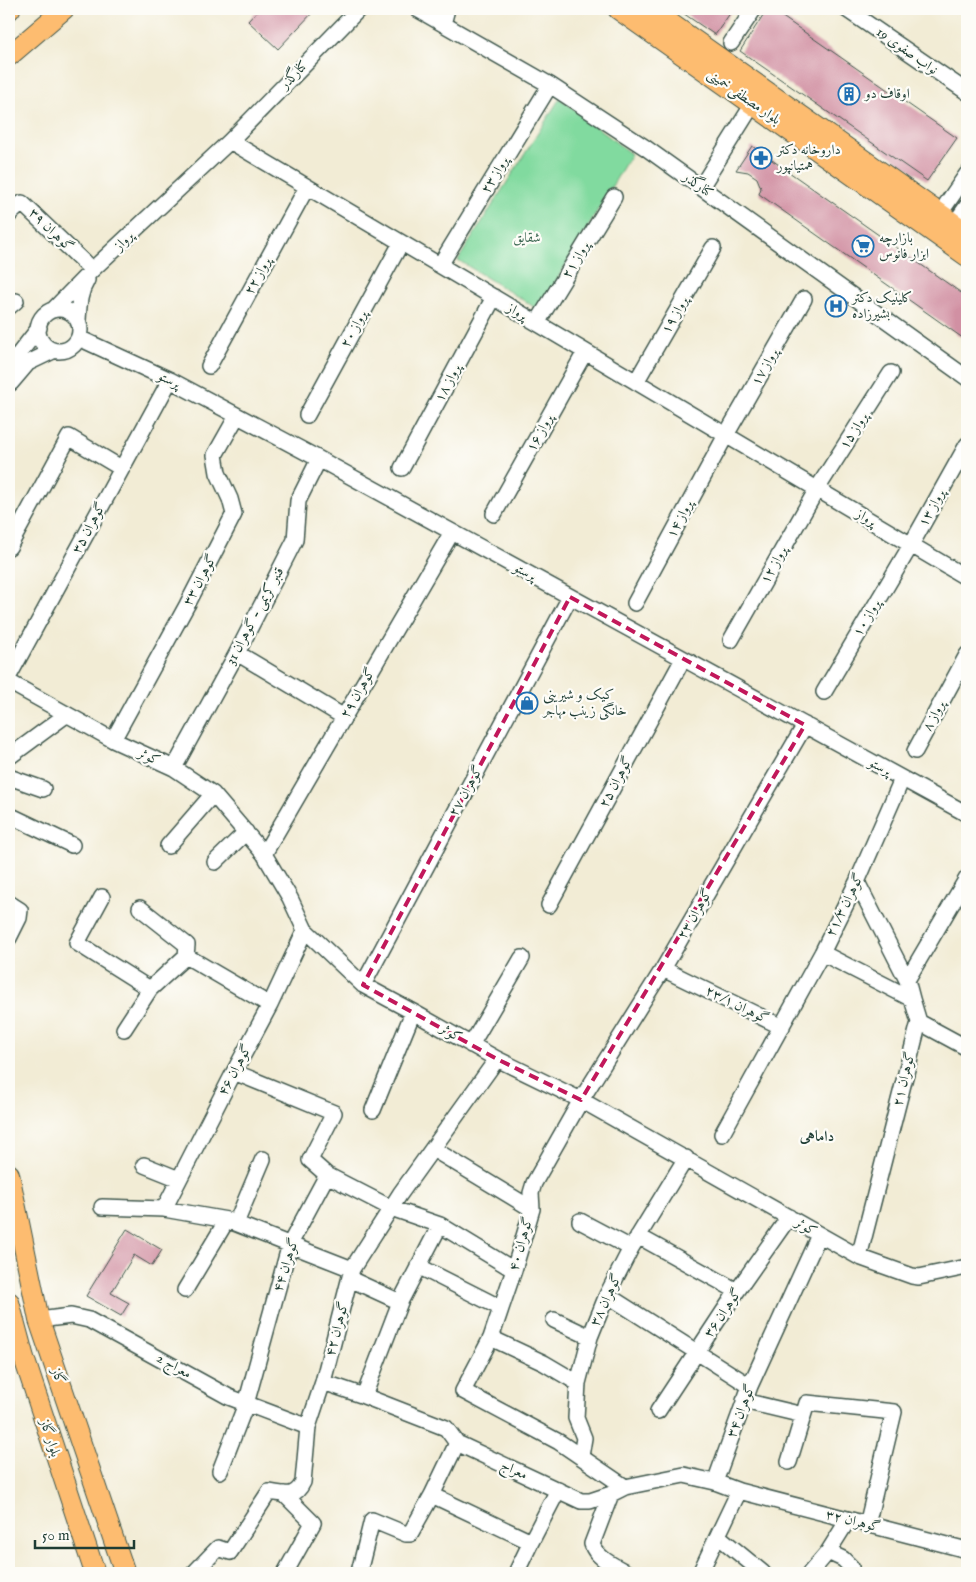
<svg xmlns="http://www.w3.org/2000/svg" width="976" height="1582" viewBox="0 0 976 1582" font-family="'IM FELL English',Amiri,serif">
<rect width="100%" height="100%" fill="#fdfcf7"/>
<filter id="ink" filterUnits="userSpaceOnUse"><feTurbulence type="fractalNoise" baseFrequency=".02" numOctaves="2"/><feDisplacementMap in="SourceGraphic" scale="10" xChannelSelector="R" yChannelSelector="G"/><feConvolveMatrix kernelMatrix="1 2 1 2 8 2 1 2 1" color-interpolation-filters="sRGB"/></filter>
<filter id="wash" filterUnits="userSpaceOnUse"><feTurbulence type="fractalNoise" baseFrequency=".0096" numOctaves="4" result="noise"/><feDisplacementMap in="SourceGraphic" scale="20" xChannelSelector="R" yChannelSelector="G"/><feGaussianBlur stdDeviation="1.12" result="paint"/><feColorMatrix in="noise" values="0 0 0 0 0 0 0 0 0 0 0 0 0 0 0 0 0 1.4 0 .05"/><feComposite in="paint" operator="in"/></filter>
<g filter="url(#wash)">
<rect width="100%" height="100%" fill="#f2ecd5"/>
<path fill="#81da9f" stroke="#508c6a" d="M 560,98 L 631,154 L 539,310 L 458,260 Z"/>
<g id="blocks">
<path fill="#d190a3" d="M 259,9 L 316,9 L 278,49 L 248,21 Z
M 677,9 L 733,9 L 715,35 Z
M 767,9 L 771,9 L 957,138 L 927,181 L 740,51 Z
M 752,146 L 967,297 L 967,341 L 759,194 L 761,188 L 757,178 L 748,172 L 736,170 Z
M 127,1229 L 162,1250 L 152,1266 L 134,1255 L 111,1293 L 129,1303 L 121,1316 L 86,1296 Z"/>
</g>
</g>
<g filter="url(#ink)">
<use href="#blocks" fill-opacity="0" stroke="#3f574c" stroke-width="1"/>
<g fill="none" stroke-linecap="round" stroke-linejoin="round">
<g stroke="#3f574c" stroke-width="18">
<path id="minor" d="M 417,9 L 550,85 L 646,148 L 967,378
M 846,9 L 967,92
M 443,24 L 447,9
M 731,43 L 754,9
M 230,141 L 359,9
M 701,187 L 753,104
M 9,215 L 22,203 L 92,270
M 934,222 L 967,174
M 948,233 L 967,206
M 440,265 L 550,85
M 9,307 L 16,301
M38 330a21 21 0 1 1 42 0a21 21 0 1 1-42 0Z
M 53,310 L 92,270 L 230,141 L 967,578
M 78,320 C 79,306 79,293 87,280
M 537,323 L 614,197
M 79,338 L 170,380 L 319,459 L 967,814
M 209,366 L 307,187
M 9,379 L 18,355 L 39,328
M 636,382 L 713,248
M 11,383 L 28,363 L 53,351
M 307,415 L 401,243
M 402,468 L 494,297
M 494,514 L 585,352
M 9,547 L 69,437 L 121,468
M 635,603 L 726,435 L 804,299
M 731,640 L 817,489 L 891,373
M 237,653 L 344,717
M 9,676 L 170,380
M 9,682 L 113,740 L 174,768 L 213,794 L 264,854 L 290,898 L 305,930 L 363,985 L 413,1012 L 497,1059 L 581,1100 L 859,1257 L 912,1276 L 919,1277 L 967,1267
M 824,692 L 911,545 L 967,445
M 113,740 L 187,605 L 234,514 L 230,499 L 218,473 L 215,455 L 237,416
M 915,751 L 967,655
M 9,757 L 66,715
M 174,768 L 237,653 L 295,540 L 298,501 L 319,459
M 9,777 L 43,789
M 9,815 L 72,845
M 168,846 L 213,794
M 264,854 L 452,532
M 215,862 L 246,832
M 857,882 L 907,980 L 912,999
M 102,897 L 77,943 L 150,989
M 9,903 L 20,910 L 19,918 L 9,938
M 549,905 L 683,659
M 140,908 L 187,945 L 186,956 L 270,1005
M 822,953 L 912,999 L 919,1022 L 859,1257
M 663,969 L 782,1027
M 907,980 L 967,878
M 363,985 L 570,597
M 919,1022 L 967,1048
M 124,1029 L 150,989 L 186,956
M 471,1045 L 522,958
M 373,1110 L 413,1012
M 722,1134 L 822,953 L 857,882 L 902,779
M 433,1149 L 532,1209
M 144,1165 L 179,1179
M 327,1175 L 391,1208 L 440,1225 L 400,1302
M 102,1207 L 164,1209 L 227,1220 L 352,1269
M 164,1209 L 234,1072 L 270,1005 L 305,930
M 580,1221 L 631,1248
M 236,1223 L 263,1159
M 440,1225 L 514,1270
M 638,1236 L 737,1291
M 418,1266 L 501,1308
M 350,1279 L 400,1302 L 364,1396
M 185,1290 L 227,1220
M 607,1295 L 750,1386
M 39,1320 L 71,1316 L 89,1320 L 229,1397 L 308,1427
M 554,1320 L 590,1337
M 491,1338 L 544,1363 L 578,1383
M 323,1382 L 364,1396 L 446,1428 L 457,1443 L 581,1501 L 590,1501 L 611,1494 L 625,1487 L 684,1475 L 715,1482 L 739,1491 L 700,1573
M 744,1401 L 803,1415
M 658,1411 L 737,1291 L 789,1217
M 581,1456 L 584,1438 L 576,1418 L 578,1383 L 590,1337 L 607,1295 L 631,1248 L 686,1158
M 789,1462 L 807,1403 L 894,1412 L 867,1525
M 220,1471 L 246,1404 L 290,1244 L 327,1175 L 310,1160 L 334,1113 L 234,1072
M 715,1482 L 750,1386 L 819,1235
M 625,1487 L 559,1442 L 463,1391 L 491,1338 L 514,1270 L 532,1209 L 531,1193 L 534,1183 L 581,1100 L 663,969 L 805,725
M 739,1491 L 967,1550
M 284,1494 L 313,1523 L 285,1573
M 611,1494 L 592,1544 C 596,1558 615,1566 627,1573
M 432,1495 L 531,1542 L 516,1573
M 718,1536 L 763,1573
M 531,1542 L 558,1490
M 828,1552 L 843,1559 L 851,1567 L 850,1573
M 359,1572 L 372,1520 L 406,1534 L 410,1534 L 432,1495 L 457,1443
M 194,1573 L 218,1548 L 230,1552 L 269,1492 C 285,1494 295,1499 303,1482 L 308,1427 L 323,1382 L 352,1269 L 400,1194 L 497,1059
M 810,1573 L 828,1552 L 848,1520"/>
</g>
<g stroke="#3f574c" stroke-width="22">
<path id="major" d="M 618,9 L 967,256
M 650,9 L 967,233
M 9,10 L 10,9
M 9,56 L 64,9
M 9,1174 L 39,1320 L 125,1573
M 9,1302 L 24,1358 L 95,1573"/>
</g>
<use href="#minor" stroke="#fff" stroke-width="15"/>
<use href="#major" stroke="#fdbc70" stroke-width="20"/>
</g>
</g>
<path fill="none" stroke="#c2185b" stroke-width="4" stroke-dasharray="10 6" stroke-linejoin="round" d="M 570,597 L 805,725 L 581,1100 L 497,1059 L 363,985 Z"/>
<defs>
<g id="building-ring" transform="scale(1.125)"><circle r="9.5" fill="#fdfcf7" stroke="#1f6fb2" stroke-width="1.5"/><path d="M-4-6H4V6H1V3H-1V6H-4ZM-2.5-4.3h1.7v1.8h-1.7ZM.8-4.3h1.7v1.8H.8ZM-2.5-1h1.7V.8h-1.7ZM.8-1h1.7V.8H.8Z" fill="#1f6fb2"/></g>
<g id="pharmacy-ring" transform="scale(1.125)"><circle r="9.5" fill="#fdfcf7" stroke="#1f6fb2" stroke-width="1.5"/><path d="M-2-6h4v4h4v4h-4v4h-4v-4h-4v-4h4Z" fill="#1f6fb2"/></g>
<g id="supermarket-ring" transform="scale(1.125)"><circle r="9.5" fill="#fdfcf7" stroke="#1f6fb2" stroke-width="1.5"/><path d="M-6-5.5h2.5l.6 2H6L4.5 2H-2.5L-4.4-4H-6ZM-1.5 3.2a1.3 1.3 0 1 0 .1 0ZM3 3.2a1.3 1.3 0 1 0 .1 0Z" fill="#1f6fb2"/></g>
<g id="hospital-ring" transform="scale(1.125)"><circle r="9.5" fill="#fdfcf7" stroke="#1f6fb2" stroke-width="1.5"/><path d="M-5-5h3v3.5h4V-5h3V5h-3V1.5h-4V5h-3Z" fill="#1f6fb2"/></g>
<g id="shop-ring" transform="scale(1.125)"><circle r="9.5" fill="#fdfcf7" stroke="#1f6fb2" stroke-width="1.5"/><path d="M-5-2.5h2.3a2.7 3.5 0 0 1 5.4 0H5L5.5 6h-11ZM-1.5-2.5h3a1.5 2.3 0 0 0-3 0Z" fill="#1f6fb2"/></g>
</defs>
<g fill-rule="evenodd">
<use href="#building-ring" x="849" y="94"/>
<use href="#pharmacy-ring" x="761" y="158"/>
<use href="#supermarket-ring" x="863" y="246"/>
<use href="#hospital-ring" x="836" y="306"/>
<use href="#shop-ring" x="527" y="703"/>
</g>
<g text-anchor="middle" dominant-baseline="central" stroke-width="4.5" stroke-linejoin="round" paint-order="stroke">
<g font-size="14" fill="#1f3d34" stroke="#fdfcf7">
<text transform="translate(907 51) rotate(35)">نواب صفوی 19</text>
<text transform="translate(294 75) rotate(-46)">کنارگذر</text>
<text transform="translate(744 97) rotate(35)">بلوار مصطفی خمینی</text>
<text transform="translate(495 175) rotate(-59)">پرواز ۲۳</text>
<text transform="translate(698 185) rotate(36)">کنارگذر</text>
<text transform="translate(51 230) rotate(44)">گوهران ۳۹</text>
<text transform="translate(124 241) rotate(-44)">پرواز</text>
<text transform="translate(576 260) rotate(-59)">پرواز ۲۱</text>
<text transform="translate(258 276) rotate(-61)">پرواز ۲۲</text>
<text transform="translate(517 312) rotate(31)">پرواز</text>
<text transform="translate(675 315) rotate(-60)">پرواز ۱۹</text>
<text transform="translate(354 329) rotate(-61)">پرواز ۲۰</text>
<text transform="translate(765 367) rotate(-60)">پرواز ۱۷</text>
<text transform="translate(169 380) rotate(26)">پرستو</text>
<text transform="translate(448 383) rotate(-62)">پرواز ۱۸</text>
<text transform="translate(854 431) rotate(-57)">پرواز ۱۵</text>
<text transform="translate(540 433) rotate(-61)">پرواز ۱۶</text>
<text transform="translate(932 508) rotate(-61)">پرواز ۱۳</text>
<text transform="translate(866 518) rotate(31)">پرواز</text>
<text transform="translate(680 519) rotate(-62)">پرواز ۱۴</text>
<text transform="translate(89 528) rotate(-62)">گوهران ۳۵</text>
<text transform="translate(774 565) rotate(-61)">پرواز ۱۲</text>
<text transform="translate(525 572) rotate(29)">پرستو</text>
<text transform="translate(200 580) rotate(-62)">گوهران ۳۳</text>
<text transform="translate(255 616) rotate(-62)">قنبر کریمی - گوهران 31</text>
<text transform="translate(867 618) rotate(-59)">پرواز ۱۰</text>
<text transform="translate(358 693) rotate(-60)">گوهران ۲۹</text>
<text transform="translate(934 716) rotate(-62)">پرواز ۸</text>
<text transform="translate(149 757) rotate(24)">کوثر</text>
<text transform="translate(880 767) rotate(29)">پرستو</text>
<text transform="translate(616 782) rotate(-62)">گوهران ۲۵</text>
<text transform="translate(466 791) rotate(-61)">گوهران ۲۷</text>
<text transform="translate(845 905) rotate(-64)">گوهران ۲۱/۳</text>
<text transform="translate(695 914) rotate(-60)">گوهران ۲۳</text>
<text transform="translate(737 1005) rotate(26)">گوهران ۲۳/۱</text>
<text transform="translate(451 1033) rotate(30)">کوثر</text>
<text transform="translate(235 1070) rotate(-62)">گوهران ۴۶</text>
<text transform="translate(904 1079) rotate(-76)">گوهران ۲۱</text>
<text transform="translate(806 1227) rotate(31)">کوثر</text>
<text transform="translate(521 1244) rotate(-74)">گوهران ۴۰</text>
<text transform="translate(286 1265) rotate(-72)">گوهران ۴۴</text>
<text transform="translate(606 1300) rotate(-65)">گوهران ۳۸</text>
<text transform="translate(723 1313) rotate(-56)">گوهران ۳۶</text>
<text transform="translate(337 1329) rotate(-75)">گوهران ۴۲</text>
<text transform="translate(174 1366) rotate(29)">معراج 2</text>
<text transform="translate(58 1376) rotate(71)">گاز</text>
<text transform="translate(741 1411) rotate(-69)">گوهران ۳۴</text>
<text transform="translate(50 1438) rotate(72)">بلوار گاز</text>
<text transform="translate(514 1470) rotate(25)">معراج</text>
<text transform="translate(853 1521) rotate(14)">گوهران ۳۲</text>
</g>
<g font-size="14" fill="#1f3d34" stroke="#fdfcf7" text-anchor="start">
<text x="865" y="94">اوقاف دو</text>
<text x="777" y="150">داروخانه دکتر<tspan x="777" dy="16">همتیانپور</tspan></text>
<text x="879" y="238">بازارچه<tspan x="879" dy="16">ابزار فانوس</tspan></text>
<text x="852" y="298">کلینیک دکتر<tspan x="852" dy="16">بشیرزاده</tspan></text>
<text x="543" y="695">کیک و شیرینی<tspan x="543" dy="16">خانگی زینب مهاجر</tspan></text>
</g>
<g font-size="14" fill="#38644f" stroke="#fdfcf7">
<text x="527" y="238">شقایق</text>
</g>
<g font-size="15" font-weight="bold" fill="#1f3d34" stroke="#fdfcf7">
<text x="817" y="1136">داماهی</text>
</g>
</g>
<rect width="976" height="1582" fill="none" stroke="#fdfcf7" stroke-width="30"/>
<path d="M35 1540v8h99v-8" fill="none" stroke="#1f3d34" stroke-width="2.5"/>
<text x="42" y="1540" font-size="15" fill="#1f3d34" stroke="#fdfcf7" stroke-width="4" paint-order="stroke">50 m</text>
</svg>
